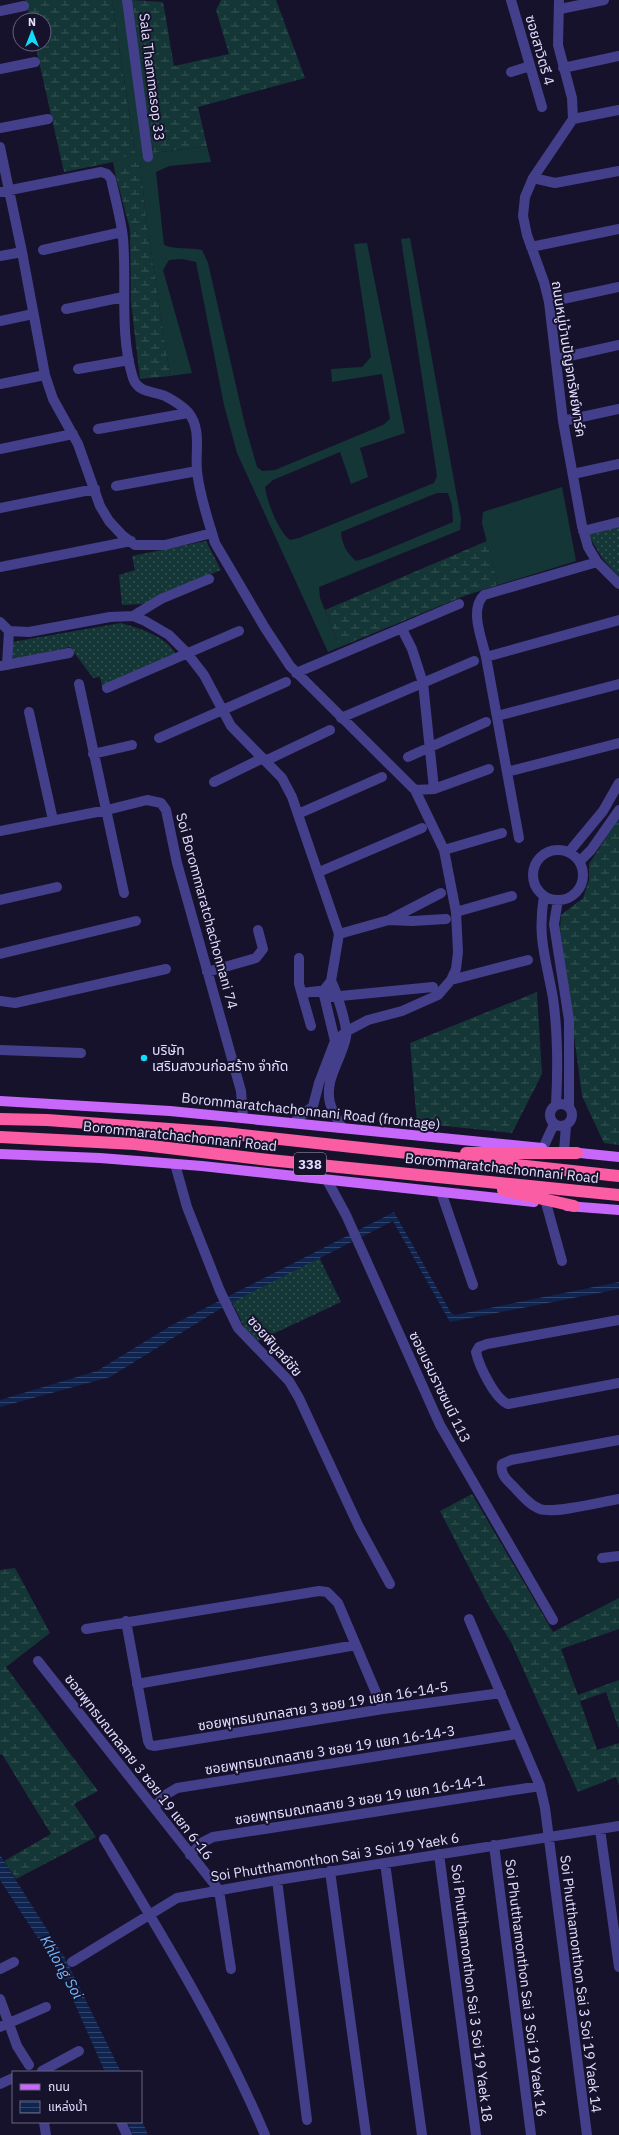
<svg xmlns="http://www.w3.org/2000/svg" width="619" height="2135" viewBox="0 0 619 2135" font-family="'IBM Plex Sans','Noto Sans Thai',sans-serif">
<defs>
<pattern id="wetland-marsh" width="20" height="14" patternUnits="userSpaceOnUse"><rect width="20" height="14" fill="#153636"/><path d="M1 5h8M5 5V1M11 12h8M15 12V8" fill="none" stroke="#375354"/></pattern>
<pattern id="garden-dots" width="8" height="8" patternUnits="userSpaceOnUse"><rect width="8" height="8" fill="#153636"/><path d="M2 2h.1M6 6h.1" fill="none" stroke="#375354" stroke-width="1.8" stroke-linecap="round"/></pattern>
<pattern id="water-rules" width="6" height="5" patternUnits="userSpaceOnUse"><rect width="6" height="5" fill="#0f254f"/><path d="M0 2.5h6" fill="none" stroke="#324469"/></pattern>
</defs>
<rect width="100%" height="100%" fill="#17122c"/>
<path fill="#153636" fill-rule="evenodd" d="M 112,0 L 131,0 L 144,70 L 153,153 L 207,146 L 211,162 L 169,166 L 156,172 L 164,245 C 176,250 189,247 202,250 L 208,263 L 245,425 L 257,467 L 262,471 L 275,470 L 383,425 L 390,419 L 382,374 L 332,382 L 331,369 L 362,367 L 371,357 L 354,244 L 367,243 L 405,433 L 360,448 L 368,477 L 351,484 L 340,452 L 273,480 L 265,487 C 267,502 278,531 290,540 L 299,538 L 434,483 L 437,476 L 401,239 L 410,238 L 461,519 L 460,530 L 319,587 L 320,598 L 340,647 L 328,652 L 237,453 L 224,405 L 196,262 L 182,259 L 169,260 L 163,270 L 192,373 L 170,376 L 146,218 L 140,161 L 115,173 L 113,162 L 135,152 ZM 437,493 L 448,493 L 452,505 L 453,522 L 369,557 L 356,561 C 347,553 342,545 341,532 Z
M 562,487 L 576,561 L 498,585 L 482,523 L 483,512 Z"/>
<path fill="url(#wetland-marsh)" d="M 25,0 L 112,0 L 135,153 L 113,162 L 64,172 L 35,44 L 44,44 L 44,20 L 30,20 Z
M 131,0 L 163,2 L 174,66 L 229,54 L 216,10 L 221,0 L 276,0 L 305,78 L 198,107 L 207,146 L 153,153 L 144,70 Z
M 140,160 L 146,218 L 170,376 L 140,379 L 131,302 L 130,229 L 115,173 Z
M 487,541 L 498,585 L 464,596 L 340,647 L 325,610 Z
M 619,818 L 619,1145 L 604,1143 L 582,1096 L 560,928 L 561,915 L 583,898 L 589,880 L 589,864 Z
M 537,992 L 542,1074 L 512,1133 L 417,1123 L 410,1043 Z
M 472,1494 L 553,1632 L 619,1598 L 619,1629 L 561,1649 L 578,1695 L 619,1680 L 619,1729 L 606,1692 L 580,1701 L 597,1750 L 619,1743 L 619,1785 L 616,1777 L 578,1792 L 511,1642 L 490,1608 L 440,1511 Z
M 15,1568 L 50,1633 L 6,1667 L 98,1791 L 74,1804 L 96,1837 L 16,1879 L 4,1861 L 51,1834 L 2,1754 L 0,1755 L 0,1570 Z"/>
<path fill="url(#garden-dots)" d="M 619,527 L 619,577 L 602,558 L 588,534 Z
M 206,541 L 221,570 L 143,604 L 122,605 L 119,575 L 135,570 L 132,556 Z
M 121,623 C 141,629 164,635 176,654 L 103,690 L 100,677 L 93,678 L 70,647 L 15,660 L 11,655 L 12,642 Z
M 319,1257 L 341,1302 L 258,1341 L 247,1333 L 232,1302 Z"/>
<path fill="url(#water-rules)" d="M 394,1212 L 451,1313 L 455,1315 L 619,1282 L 619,1289 L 450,1322 L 393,1221 L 223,1307 L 110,1377 L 0,1407 L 0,1400 L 97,1371 L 172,1325 Z
M 0,1855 L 65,1958 L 121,2072 L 105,2072 L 67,1986 L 47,1952 L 0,1880 Z
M 141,2118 L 148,2135 L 133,2135 L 127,2122 L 141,2122 Z"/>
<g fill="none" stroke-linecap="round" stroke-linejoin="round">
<path stroke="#443f8a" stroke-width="10" d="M 127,0 L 148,157
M 511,0 L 542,107
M 559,0 L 558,45 L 572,98 L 573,119 L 533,178 L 525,197 L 523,216 L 527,235 L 544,282 L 549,302 L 563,421 L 582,526 L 588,547 L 597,562 L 619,584
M 560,9 L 604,0
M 0,11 L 24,6
M 563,68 L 619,56
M 0,69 L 35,62
M 511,72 L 530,66
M 573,119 L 619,110
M 0,128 L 48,119
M 0,147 L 22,252 L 45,375 L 53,399 L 78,444 L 100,506 L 109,521 L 122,535 L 135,545 L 165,545 L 212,533
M 533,178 L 555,183 L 619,171
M 0,192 L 101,172 L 107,174 L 111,179 C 115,198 121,219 123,238 C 127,284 119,333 133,378 C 138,393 153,391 165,396 C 173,400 182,406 188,412 C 202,429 195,451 197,471 C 199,491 206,514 212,533 L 215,543 L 265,628 L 290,666 L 415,790 L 444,850 L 456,912 L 458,952 L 456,969 L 451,980 L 438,995 L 402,1011 L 368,1020 L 347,1031 L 335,1041 L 319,1083 L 313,1106 L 293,1123
M 531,247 L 619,229
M 43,250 L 122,232
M 0,256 L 22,252
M 549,302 L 619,287
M 66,309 L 123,297
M 0,321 L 33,314
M 556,359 L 619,345
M 78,369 L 129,360
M 0,384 L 45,375
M 563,421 L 619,409
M 98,429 L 188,413
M 0,449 L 73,434
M 573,474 L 619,464
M 116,486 L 197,471
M 0,508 L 95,489
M 583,531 L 619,522
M 597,562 L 484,595 C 469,610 482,638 486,657 L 619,620
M 0,567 L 131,541
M 133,616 L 161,599 L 209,579
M 0,622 L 9,631 L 29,632 L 110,617 L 133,616 L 145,621 L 169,635 L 187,653 L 204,675 L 231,726 L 282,778 L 292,797 L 339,934 L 331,981 L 323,991 L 335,1041
M 402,629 L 412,649 L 423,683 L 434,789
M 486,657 L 519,838
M 7,665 L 9,631
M 0,666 L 69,653
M 296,673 L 459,604
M 79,684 L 124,893
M 107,688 L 239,631
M 29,712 L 53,820
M 497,716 L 619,684
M 341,718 L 474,661
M 159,738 L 286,682
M 93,754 L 132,745
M 408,757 L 486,722
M 265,761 L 330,730
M 507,772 L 619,743
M 214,782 L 263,758
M 415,790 L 434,789 L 489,769
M 298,814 L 382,777
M 0,831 L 107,810 L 147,800 L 161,803 L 166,810 L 177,863 L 241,1091 L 243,1118
M533 875a25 25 0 1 1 50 0a25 25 0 1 1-50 0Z
M 444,850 L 502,833
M 569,852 L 603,811 L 619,783
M 580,861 L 591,850 L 619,810
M 319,872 L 422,828
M 544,896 C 537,938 546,958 553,998 C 558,1034 558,1069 556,1105
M 0,900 L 57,887
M 558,900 L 554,924 L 569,1020 L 569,1107
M 456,912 L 512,896
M 389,920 L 412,921 L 446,919
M 339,934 L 389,920 L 441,893
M 0,954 L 136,921
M 299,958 L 299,984 L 311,1026
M 207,972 L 256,958 L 263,949 L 258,930
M 451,980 L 528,960
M 331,981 C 336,990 348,1027 346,1037 C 342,1059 324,1079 330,1103 C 332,1111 338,1120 342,1128
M 302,993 L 328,990
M 330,997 L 433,987
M 0,1001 L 15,1003 L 166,969
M 0,1050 L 81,1053
M550 1115a11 11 0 1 1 22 0a11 11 0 1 1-22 0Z
M 543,1148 L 554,1124
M 564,1151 L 566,1126
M 175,1164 L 187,1207 L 220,1291 L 238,1328 L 289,1381 L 299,1398 L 359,1527 L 390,1584
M 327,1180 L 346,1215 L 440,1425 L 553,1620
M 441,1192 L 473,1285
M 546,1203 L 562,1261
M 619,1320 L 487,1344 L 479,1347 L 476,1352 C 479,1366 495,1399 508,1404 L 619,1383
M 619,1440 L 511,1460 L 502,1464 C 500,1474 506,1479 512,1485 C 520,1493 529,1505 540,1509 C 555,1514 601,1502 619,1499
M 602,1558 L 619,1556
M 469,1619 L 540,1786 L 545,1808 L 587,2135
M 126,1621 L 148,1741 L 150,1745 L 154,1746 L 383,1709 L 501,1693
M 86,1629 L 319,1591 L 327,1592 L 338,1603 L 383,1709
M 38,1661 L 219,1890 L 231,1969
M 137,1684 L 356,1645
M 154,1807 L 167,1794 L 177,1788 L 517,1734
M 600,1829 L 619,1967
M 104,1839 C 162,1935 221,2031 265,2135
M 494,1845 L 531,2135
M 439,1854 L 476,2135
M 190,1855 L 203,1842 L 213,1837 L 540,1786
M 385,1863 L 422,2135
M 330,1871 L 366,2135
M 277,1880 L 307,2120
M 72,1962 L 177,1898 L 277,1880 L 619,1826
M 0,1969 L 14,1962
M 0,1999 L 17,2046 L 29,2065
M 0,2027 L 46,2007
M 42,2071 L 79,2051
M 0,2084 L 13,2078
M 44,2122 L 46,2135
M 121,2122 L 127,2135"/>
<path stroke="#c868fb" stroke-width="10" d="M 0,1101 L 170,1111 L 542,1148
M 570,1152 L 619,1157
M 0,1154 L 100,1158 L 202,1166 L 534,1202
M 567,1206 L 619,1210"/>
<path stroke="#fb5da4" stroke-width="12" d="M 0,1119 L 47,1120 L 224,1133 L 619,1176
M 0,1137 L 135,1144 L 269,1160 L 619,1195
M 466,1153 L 577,1153
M 503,1190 L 574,1206"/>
</g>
<circle fill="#10dcf9" stroke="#17122c" stroke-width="1.5" cx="144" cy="1058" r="4"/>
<g text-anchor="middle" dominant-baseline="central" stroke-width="4" stroke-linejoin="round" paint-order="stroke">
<rect fill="#17122c" stroke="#a6a1bf" stroke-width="1" x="294" y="1153" width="32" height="22" rx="3"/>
<g font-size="13" font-weight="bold" fill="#e3defe">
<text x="310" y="1164">338</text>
</g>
<g font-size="14" fill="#e3defe" stroke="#17122c">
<text transform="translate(540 50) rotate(74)">ซอยสาวิตรี 4</text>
<text transform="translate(152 77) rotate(83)">Sala Thammasop 33</text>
<text transform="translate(569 359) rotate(81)">ถนนหมู่บ้านปัญจทรัพย์พาร์ค</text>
<text transform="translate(207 911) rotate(75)">Soi Borommaratchachonnani 74</text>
<text transform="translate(311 1111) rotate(6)">Borommaratchachonnani Road (frontage)</text>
<text transform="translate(180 1136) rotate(6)">Borommaratchachonnani Road</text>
<text transform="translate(502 1168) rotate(6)">Borommaratchachonnani Road</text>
<text transform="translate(275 1346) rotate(49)">ซอยพิบูลย์ชัย</text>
<text transform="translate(440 1387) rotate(64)">ซอยบรมราชชนนี 113</text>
<text transform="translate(323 1706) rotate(-9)">ซอยพุทธมณฑลสาย 3 ซอย 19 แยก 16-14-5</text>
<text transform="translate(330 1750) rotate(-9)">ซอยพุทธมณฑลสาย 3 ซอย 19 แยก 16-14-3</text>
<text transform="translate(139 1767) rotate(52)">ซอยพุทธมณฑลสาย 3 ซอย 19 แยก 6-16</text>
<text transform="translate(360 1800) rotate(-9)">ซอยพุทธมณฑลสาย 3 ซอย 19 แยก 16-14-1</text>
<text transform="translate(335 1857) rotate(-9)">Soi Phutthamonthon Sai 3 Soi 19 Yaek 6</text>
<text transform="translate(581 1984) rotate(83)">Soi Phutthamonthon Sai 3 Soi 19 Yaek 14</text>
<text transform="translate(526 1988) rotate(83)">Soi Phutthamonthon Sai 3 Soi 19 Yaek 16</text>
<text transform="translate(472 1993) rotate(83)">Soi Phutthamonthon Sai 3 Soi 19 Yaek 18</text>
</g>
<g font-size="14" fill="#e3defe" stroke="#17122c" text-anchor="start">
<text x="152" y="1050">บริษัท<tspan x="152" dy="16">เสริมสงวนก่อสร้าง จำกัด</tspan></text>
</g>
<g font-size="15" font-style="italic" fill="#6fb7fb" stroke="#17122c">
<text transform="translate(62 1967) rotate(60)">Khlong Soi</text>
</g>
</g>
<rect x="12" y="2071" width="130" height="52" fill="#17122c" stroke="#696480"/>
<rect x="20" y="2084" width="20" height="6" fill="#c868fb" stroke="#696480"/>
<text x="48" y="2091" font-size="12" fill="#e3defe">ถนน</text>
<rect x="20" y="2101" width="20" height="12" fill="url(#water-rules)" stroke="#696480"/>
<text x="48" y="2111" font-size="12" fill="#e3defe">แหล่งน้ำ</text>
<g transform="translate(32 32)"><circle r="19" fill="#17122c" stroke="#696480"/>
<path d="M0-3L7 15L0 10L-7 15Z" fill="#10dcf9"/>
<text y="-6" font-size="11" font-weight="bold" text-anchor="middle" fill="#e3defe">N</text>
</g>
</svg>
